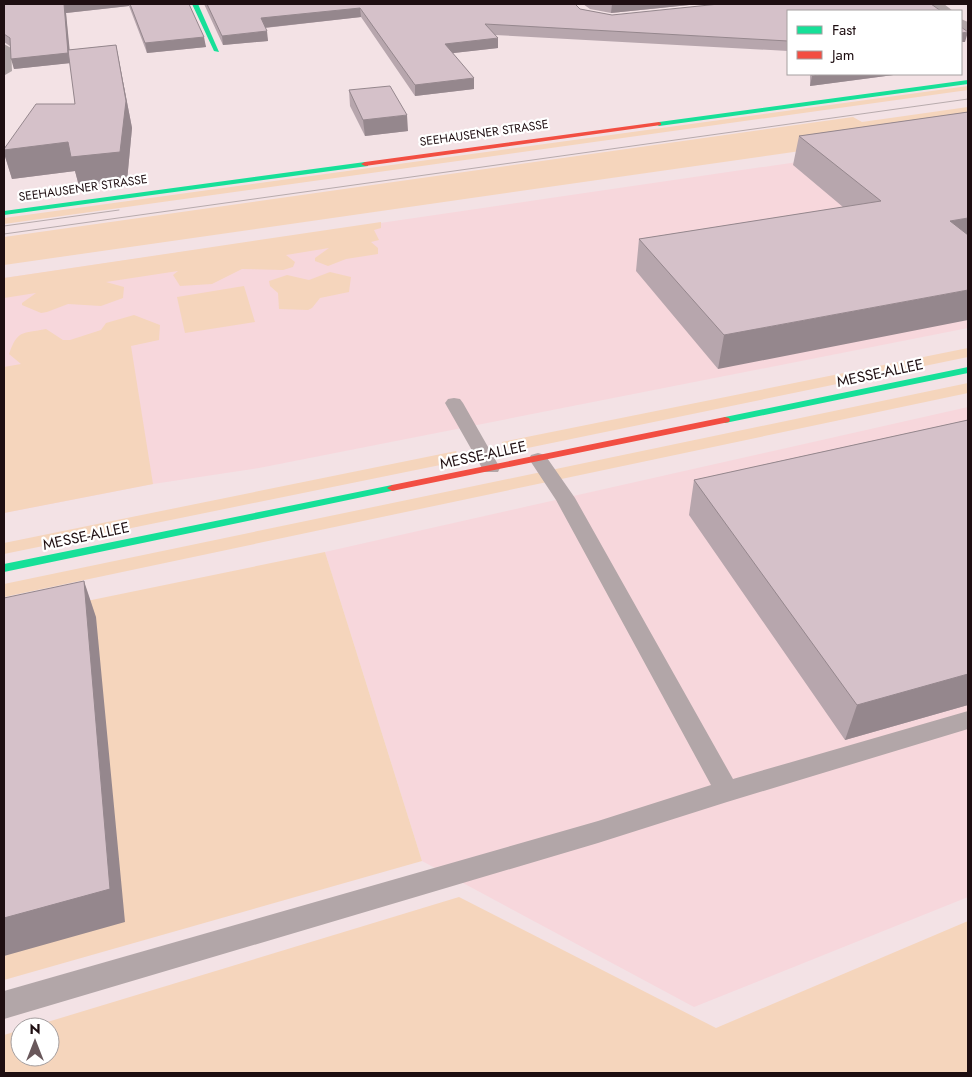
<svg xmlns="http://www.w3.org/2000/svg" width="972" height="1077" viewBox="0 0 972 1077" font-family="Jost,sans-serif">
<rect width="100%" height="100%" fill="#f3e2e5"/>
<path fill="#f7d7dc" d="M 968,137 L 968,328 L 259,468 L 153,484 L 4,513 L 4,278 Z
M 968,407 L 968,897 L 694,1007 L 422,861 L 325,552 Z"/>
<path fill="#f5d5bc" d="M 968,86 L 968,90 L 4,224 L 4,218 Z
M 968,107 L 968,127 L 4,265 L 4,237 L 853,117 L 862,122 Z
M 381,222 L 381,228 L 374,230 L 379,240 L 371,242 L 378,248 L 378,254 L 346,259 L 328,266 L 315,261 L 315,258 L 329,248 L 286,255 L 295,262 L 293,267 L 283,270 L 242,269 L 212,284 L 180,286 L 173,275 L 178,271 L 106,282 L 124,287 L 123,298 L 101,306 L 68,304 L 47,312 L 41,313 L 22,305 L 22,303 L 36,293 L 4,298 L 4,278 Z
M 330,272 L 351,277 L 349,292 L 320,298 L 312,308 L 308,310 L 279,309 L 278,293 L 270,286 L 269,281 L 287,275 L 309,280 Z
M 244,286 L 255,322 L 185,333 L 177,297 Z
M 134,315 L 160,325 L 159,340 L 131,346 L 153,484 L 4,513 L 4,367 L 21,364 L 9,354 C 18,329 22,334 46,329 L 63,340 L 70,340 L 101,330 L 106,323 Z
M 968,348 L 968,357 L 513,451 L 504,446 L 502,442 Z
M 968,383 L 968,393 L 4,597 L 4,584 Z
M 456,451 L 459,456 L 455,462 L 4,554 L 4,543 Z
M 325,552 L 422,861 L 4,980 L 4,618 Z
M 459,897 L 716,1028 L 968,921 L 968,1073 L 4,1073 L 4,1035 L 20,1030 L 20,1057 L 50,1057 L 50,1027 L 31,1027 Z"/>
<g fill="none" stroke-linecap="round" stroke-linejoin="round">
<path fill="#b2a6a8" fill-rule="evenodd" d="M 454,398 L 460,399 L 463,403 L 500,468 L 498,472 L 484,472 L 482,468 L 445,403 L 448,399 Z
M 538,453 L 545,455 L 575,498 L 733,779 L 968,711 L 968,729 L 727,802 L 598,843 L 4,1019 L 4,991 L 598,821 L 711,785 L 556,500 L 529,459 L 531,455 Z"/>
<path fill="#b2a6a8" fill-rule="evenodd" d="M 928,4 L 944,4 L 953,11 L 937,11 Z
M 961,19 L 968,22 L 968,32 L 961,29 Z
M 4,44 L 11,48 L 12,71 L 5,75 Z"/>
<path fill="#16e098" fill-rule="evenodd" d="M 192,4 L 198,4 L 219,52 L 214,51 Z
M 968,80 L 968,84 L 659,126 L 656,124 L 659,122 Z
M 365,162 L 368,162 L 368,166 L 4,215 L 4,211 Z
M 968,367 L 968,373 L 725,423 L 720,420 L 725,417 Z
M 392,485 L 397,488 L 396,490 L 4,572 L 4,564 Z"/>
<path fill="#f24e42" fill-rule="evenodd" d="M 659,122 L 661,123 L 661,125 L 365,166 L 361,164 L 365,162 Z
M 725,417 L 729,418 L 730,420 L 729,422 L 392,491 L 387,488 L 392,485 Z"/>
<path stroke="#b8abad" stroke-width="1" d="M 4,226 L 119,210
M 4,234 L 968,99"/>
</g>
<path fill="#b7a6ad" d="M 4,4 L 189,4 L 206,47 L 147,53 L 129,6 L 66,13 L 69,50 L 116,45 L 121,71 L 132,128 L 127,181 L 79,186 L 75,171 L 12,179 L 4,153 L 4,149 L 75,104 L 70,63 L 14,69 L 10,46 L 4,42 Z
M 204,4 L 575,4 L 580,9 L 612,15 L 788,11 L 788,51 L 495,35 L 498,48 L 453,53 L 474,89 L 415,96 L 361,17 L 265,28 L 268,41 L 223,45 Z
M 583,4 L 699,4 L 611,13 L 590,9 Z
M 810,74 L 901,74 L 810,86 Z
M 349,90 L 408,131 L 365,136 L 350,106 Z
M 968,112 L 718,369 L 636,271 L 639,239 L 843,207 L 793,165 L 799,136 Z
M 968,420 L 968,705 L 845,740 L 689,515 L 694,480 Z"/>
<path fill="#95878d" d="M 64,4 L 129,4 L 129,6 L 66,13 L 71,63 L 14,69 L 11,59 Z
M 612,4 L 699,4 L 611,13 Z
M 360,8 L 361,17 L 262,28 L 261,18 Z
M 267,31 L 268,41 L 223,45 L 222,36 Z
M 968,32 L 965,42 L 961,42 L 961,33 Z
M 204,37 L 206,47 L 147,53 L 145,43 Z
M 498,38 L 498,48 L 445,54 L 445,44 Z
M 116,45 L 121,71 L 132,128 L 127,181 L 79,186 L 75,171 L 12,179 L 4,153 L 4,150 L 68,142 Z
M 826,74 L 901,74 L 810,86 L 812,76 Z
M 474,78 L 474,89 L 415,96 L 415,85 Z
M 407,115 L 408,131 L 365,136 L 363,120 Z
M 968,218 L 968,248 L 950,221 Z
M 968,290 L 968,320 L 718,369 L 724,335 Z
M 84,581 L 96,617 L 125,922 L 4,956 L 4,918 Z
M 968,674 L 968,705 L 845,740 L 857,705 Z"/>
<path fill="#d5c1c9" stroke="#95878d" d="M 4,4 L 64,4 L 68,53 L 11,59 L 10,38 L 4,34 Z
M 130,4 L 189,4 L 204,37 L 145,43 Z
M 207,4 L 575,4 L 580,9 L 612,15 L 719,4 L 931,4 L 941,11 L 788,11 L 788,41 L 485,24 L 498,38 L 445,44 L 474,78 L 415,85 L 360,8 L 261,18 L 267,31 L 222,36 Z
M 961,27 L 968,32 L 961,33 Z
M 116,45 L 126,101 L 120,152 L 71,157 L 68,142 L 4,150 L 4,149 L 36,104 L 75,104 L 68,50 Z
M 812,74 L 826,74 L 812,76 Z
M 390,86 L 407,115 L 363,120 L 349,90 Z
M 968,112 L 968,218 L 950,221 L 968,235 L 968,290 L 724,335 L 639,239 L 881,201 L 799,136 Z
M 968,420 L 968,674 L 857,705 L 694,480 Z
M 84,581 L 110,889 L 4,918 L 4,598 Z"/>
<g text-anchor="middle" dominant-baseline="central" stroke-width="4.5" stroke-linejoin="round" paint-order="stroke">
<g font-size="12" fill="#1e0e11" stroke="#fff">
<text transform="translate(484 133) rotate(-8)">SEEHAUSENER STRASSE</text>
<text transform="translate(83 188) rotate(-8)">SEEHAUSENER STRASSE</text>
</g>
<g font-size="15" fill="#1e0e11" stroke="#fff">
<text transform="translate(880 373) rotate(-12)">MESSE-ALLEE</text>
<text transform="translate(483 455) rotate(-12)">MESSE-ALLEE</text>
<text transform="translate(86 536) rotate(-12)">MESSE-ALLEE</text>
</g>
</g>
<rect width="972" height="1077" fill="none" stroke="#1e0e11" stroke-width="10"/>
<rect x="787" y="10" width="175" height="65" fill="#ffffff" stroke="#a59fa0"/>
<rect x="797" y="26" width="25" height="8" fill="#16e098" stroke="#a59fa0"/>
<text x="832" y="35" font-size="15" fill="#1e0e11">Fast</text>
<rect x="797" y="51" width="25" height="8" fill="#f24e42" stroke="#a59fa0"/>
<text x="832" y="60" font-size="15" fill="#1e0e11">Jam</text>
<g transform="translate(35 1042)"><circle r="24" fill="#ffffff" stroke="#a59fa0"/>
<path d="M0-4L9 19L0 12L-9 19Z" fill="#69585b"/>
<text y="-8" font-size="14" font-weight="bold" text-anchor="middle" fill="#1e0e11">N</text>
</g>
</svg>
